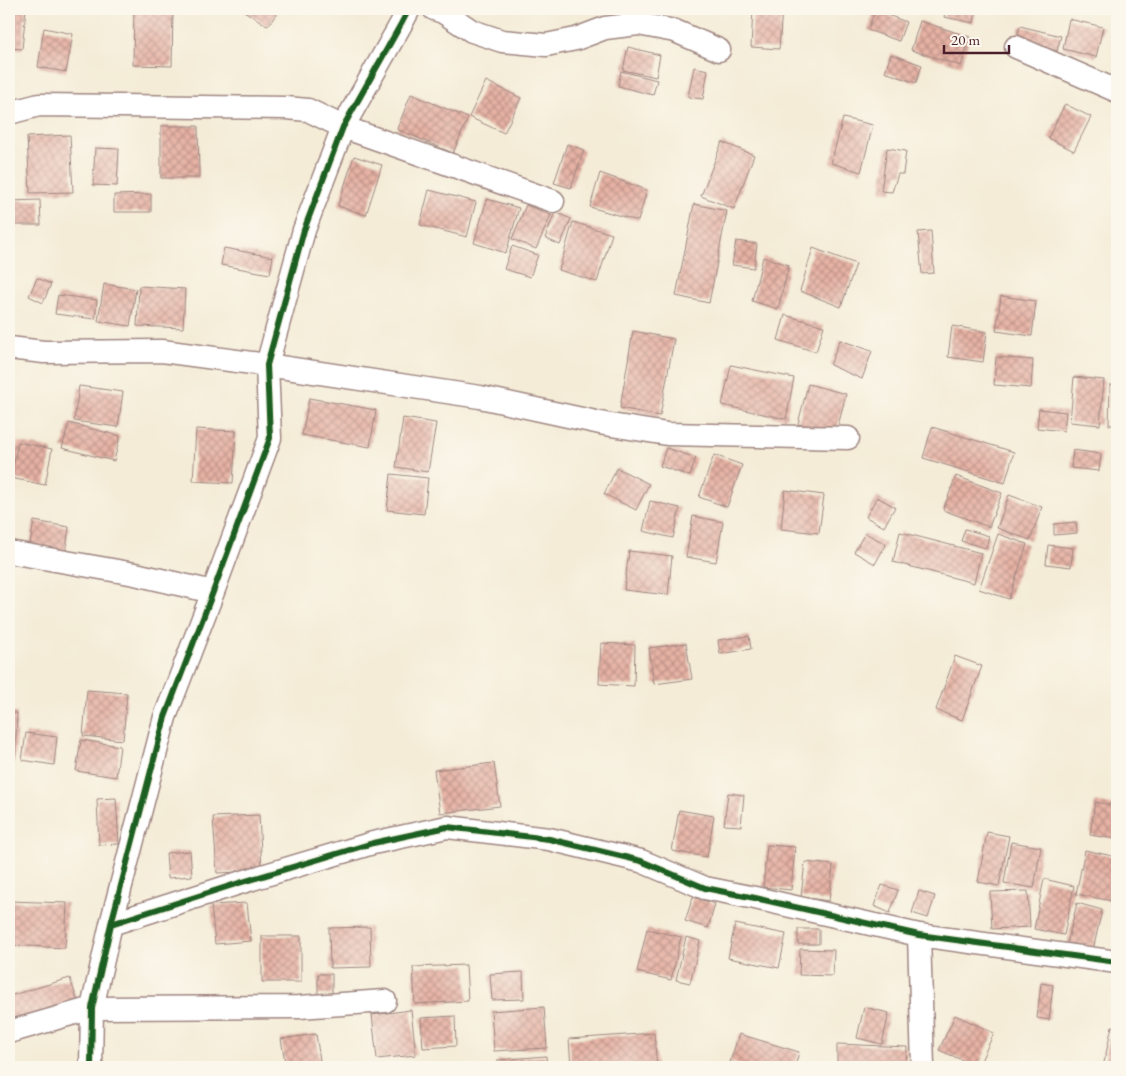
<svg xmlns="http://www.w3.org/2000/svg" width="1126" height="1076" viewBox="0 0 1126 1076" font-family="'EB Garamond',serif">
<defs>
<pattern id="building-cross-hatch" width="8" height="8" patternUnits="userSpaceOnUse" patternTransform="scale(1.25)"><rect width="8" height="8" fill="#e6b2a4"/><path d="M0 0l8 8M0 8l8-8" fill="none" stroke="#bc9086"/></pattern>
</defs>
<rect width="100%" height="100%" fill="#fbf7ec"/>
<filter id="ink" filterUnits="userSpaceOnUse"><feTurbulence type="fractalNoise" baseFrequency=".02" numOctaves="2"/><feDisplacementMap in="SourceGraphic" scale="10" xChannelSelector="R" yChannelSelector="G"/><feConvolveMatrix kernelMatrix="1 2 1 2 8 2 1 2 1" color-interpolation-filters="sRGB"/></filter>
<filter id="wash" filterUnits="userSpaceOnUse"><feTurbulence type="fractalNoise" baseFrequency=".0096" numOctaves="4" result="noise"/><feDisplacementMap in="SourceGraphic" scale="20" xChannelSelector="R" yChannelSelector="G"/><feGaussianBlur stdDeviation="1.12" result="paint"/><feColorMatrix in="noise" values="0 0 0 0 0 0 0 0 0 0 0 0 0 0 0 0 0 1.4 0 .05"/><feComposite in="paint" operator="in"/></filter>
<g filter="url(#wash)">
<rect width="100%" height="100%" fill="#f4ecd7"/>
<g id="blocks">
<path fill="url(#building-cross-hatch)" d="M 9,9 L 26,9 L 22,49 L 9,48 Z
M 134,9 L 173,9 L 172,66 L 133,65 Z
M 241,9 L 280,9 L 268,26 Z
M 609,9 L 634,9 L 634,15 L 609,14 Z
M 753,9 L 782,9 L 779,49 L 751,47 Z
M 919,9 L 934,9 L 932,13 Z
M 946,9 L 976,9 L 974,23 L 944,17 Z
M 875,10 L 906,22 L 899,41 L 868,30 Z
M 1069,19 L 1103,27 L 1096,57 L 1063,49 Z
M 920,21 L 970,37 L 961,66 L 911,50 Z
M 1020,26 L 1061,36 L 1057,51 L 1016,41 Z
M 44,28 L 73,34 L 66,72 L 38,67 Z
M 628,47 L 660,55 L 656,77 L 623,70 Z
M 891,54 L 922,65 L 916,83 L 885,72 Z
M 694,67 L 708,70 L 703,99 L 688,97 Z
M 621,71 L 657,80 L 653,95 L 618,86 Z
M 486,81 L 521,98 L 504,133 L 469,117 Z
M 411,94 L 468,118 L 453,153 L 397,129 Z
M 1065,104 L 1091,117 L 1074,151 L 1048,138 Z
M 843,118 L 873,125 L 861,172 L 831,163 Z
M 161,126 L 198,126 L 199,178 L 161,178 Z
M 70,135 L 73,192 L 30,193 L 27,137 Z
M 722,142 L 754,155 L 734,209 L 701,196 Z
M 567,144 L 584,150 L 571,188 L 554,183 Z
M 95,148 L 119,149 L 117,186 L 93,185 Z
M 887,148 L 906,151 L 903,174 L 898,174 L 892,192 L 881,191 Z
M 354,156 L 382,165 L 366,215 L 338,206 Z
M 600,173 L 647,190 L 638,221 L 590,207 Z
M 429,190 L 476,202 L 467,237 L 420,225 Z
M 151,194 L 151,212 L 114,212 L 114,195 Z
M 487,199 L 519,208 L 506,253 L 474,243 Z
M 40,200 L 41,225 L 9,225 L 9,201 Z
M 694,204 L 727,211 L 709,303 L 676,296 Z
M 526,205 L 551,215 L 536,249 L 512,239 Z
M 555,212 L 571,219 L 560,245 L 545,238 Z
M 573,222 L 612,234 L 597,282 L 559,270 Z
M 931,231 L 934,273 L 922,274 L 918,232 Z
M 736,241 L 757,244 L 754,268 L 732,265 Z
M 512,246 L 538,255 L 530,277 L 504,269 Z
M 224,248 L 273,257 L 270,274 L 221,265 Z
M 813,248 L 856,264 L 841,307 L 800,291 Z
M 763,257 L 789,265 L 778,309 L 752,301 Z
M 37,278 L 51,284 L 43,303 L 29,296 Z
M 104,284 L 136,289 L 130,326 L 98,321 Z
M 139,286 L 185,289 L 183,328 L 137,326 Z
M 58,295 L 97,300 L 95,319 L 55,314 Z
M 1001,296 L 1036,301 L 1032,336 L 996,331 Z
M 785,315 L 824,326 L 816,352 L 778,340 Z
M 952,326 L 987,332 L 983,362 L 948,357 Z
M 633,331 L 674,339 L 660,416 L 620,408 Z
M 840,340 L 872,351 L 862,379 L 830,365 Z
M 996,357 L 1033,360 L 1031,388 L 994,385 Z
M 731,365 L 794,378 L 786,419 L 722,405 Z
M 1074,377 L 1104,380 L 1100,425 L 1070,422 Z
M 808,384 L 846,394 L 836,434 L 798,424 Z
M 1110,385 L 1117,385 L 1117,425 L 1109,425 Z
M 79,386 L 123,392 L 118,427 L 74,421 Z
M 309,398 L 376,410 L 370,447 L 302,435 Z
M 1039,409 L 1066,412 L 1064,431 L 1037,428 Z
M 403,418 L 436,423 L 428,472 L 396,467 Z
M 69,423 L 120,436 L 114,461 L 62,448 Z
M 932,427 L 1014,452 L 1005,483 L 923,458 Z
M 196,429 L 236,431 L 233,483 L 193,481 Z
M 18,442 L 52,449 L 45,485 L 11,478 Z
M 666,448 L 696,458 L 690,476 L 660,466 Z
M 1073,450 L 1101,454 L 1099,471 L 1071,468 Z
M 714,455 L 742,465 L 727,507 L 699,497 Z
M 617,468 L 649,484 L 636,510 L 604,494 Z
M 391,474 L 428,478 L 424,514 L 387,510 Z
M 956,476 L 1002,493 L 989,527 L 943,510 Z
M 785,490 L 824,495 L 819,533 L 781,529 Z
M 1009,495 L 1042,507 L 1030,540 L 997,528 Z
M 877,497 L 895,507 L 884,527 L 866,517 Z
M 650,501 L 680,508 L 673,538 L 643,531 Z
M 693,516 L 723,522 L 716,562 L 686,557 Z
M 34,521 L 69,527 L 65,556 L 29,550 Z
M 1076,522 L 1077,533 L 1054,535 L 1054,524 Z
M 965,529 L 989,536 L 986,548 L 961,541 Z
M 900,532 L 981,553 L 974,583 L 893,562 Z
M 865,533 L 886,544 L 875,564 L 854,552 Z
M 998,534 L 1027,544 L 1009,599 L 979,589 Z
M 1048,545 L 1073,548 L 1071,567 L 1046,564 Z
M 629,551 L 672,556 L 668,595 L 624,590 Z
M 749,636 L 751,649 L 720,654 L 718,640 Z
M 601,643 L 635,645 L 634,686 L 599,684 Z
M 686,643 L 692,679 L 654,684 L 649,648 Z
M 955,656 L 982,666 L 962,720 L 936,710 Z
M 87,690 L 127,693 L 123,740 L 83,736 Z
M 9,713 L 17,713 L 15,760 L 9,759 Z
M 26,733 L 57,737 L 54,765 L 22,760 Z
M 81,740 L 120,746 L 116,777 L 76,771 Z
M 494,763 L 500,806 L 440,813 L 434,770 Z
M 728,793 L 744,795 L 741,826 L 724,825 Z
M 116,798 L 119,844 L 99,845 L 97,799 Z
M 1095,802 L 1117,806 L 1117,839 L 1090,835 Z
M 679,810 L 714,816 L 707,857 L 672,851 Z
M 259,815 L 262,871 L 217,873 L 213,817 Z
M 987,832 L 1009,836 L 999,886 L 978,882 Z
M 1011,842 L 1041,847 L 1034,888 L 1004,883 Z
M 767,845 L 795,847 L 791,890 L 763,887 Z
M 1085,850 L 1117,857 L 1117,875 L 1112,901 L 1076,894 Z
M 190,851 L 192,876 L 168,878 L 166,853 Z
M 805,862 L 833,865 L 829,901 L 801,897 Z
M 1044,879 L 1074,886 L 1064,935 L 1034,929 Z
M 882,885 L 898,890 L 890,913 L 874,906 Z
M 919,891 L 935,896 L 928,918 L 912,913 Z
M 1028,891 L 1030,927 L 992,929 L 990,892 Z
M 693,897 L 715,904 L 708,928 L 685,921 Z
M 9,901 L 67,903 L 65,948 L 9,945 Z
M 247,903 L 251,941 L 215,944 L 211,905 Z
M 1077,903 L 1102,910 L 1093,950 L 1067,944 Z
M 735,924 L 786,934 L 779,968 L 728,958 Z
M 370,927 L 371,967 L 330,968 L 329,928 Z
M 647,929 L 681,937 L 671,980 L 637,972 Z
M 798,929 L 819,929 L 819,944 L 798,944 Z
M 262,936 L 301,936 L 301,982 L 262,982 Z
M 686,937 L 700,941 L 690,983 L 676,980 Z
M 800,949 L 834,950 L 833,976 L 799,975 Z
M 466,965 L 468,1001 L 415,1004 L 413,967 Z
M 523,972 L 524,999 L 492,1000 L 490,974 Z
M 318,974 L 332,974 L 332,995 L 318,995 Z
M 70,978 L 78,1003 L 9,1024 L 9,996 Z
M 1041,983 L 1053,985 L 1049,1020 L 1037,1018 Z
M 544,1007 L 547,1048 L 494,1051 L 491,1011 Z
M 864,1007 L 889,1013 L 882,1044 L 857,1038 Z
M 411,1010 L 416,1055 L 377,1059 L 372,1015 Z
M 955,1015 L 994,1033 L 978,1067 L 939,1050 Z
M 455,1016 L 456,1046 L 423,1048 L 421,1018 Z
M 1112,1026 L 1117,1027 L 1117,1067 L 1103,1067 Z
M 654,1033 L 657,1067 L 571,1067 L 569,1039 Z
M 316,1034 L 321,1067 L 286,1067 L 281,1039 Z
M 739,1034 L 799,1052 L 795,1067 L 747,1067 L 730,1062 Z
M 837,1044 L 907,1047 L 906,1067 L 837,1067 Z
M 546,1056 L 547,1067 L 498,1067 L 498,1060 Z"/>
</g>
</g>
<g filter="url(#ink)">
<use href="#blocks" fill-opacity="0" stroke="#9f8681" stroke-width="1"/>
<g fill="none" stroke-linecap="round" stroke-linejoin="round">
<g stroke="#9f8681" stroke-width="25">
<path id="minor" d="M 434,9 L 443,12 L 472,31 L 502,41 L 546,45 L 576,39 L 605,28 L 638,24 L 675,31 L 719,50
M 1016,47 L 1117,91
M 9,113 L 39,105 L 286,108 L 308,110 L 343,127 L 553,201
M 9,348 L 44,352 L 162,351 L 267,365 L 480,397 L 605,424 L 667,434 L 848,438
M 9,552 L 135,574 L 213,592
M 111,924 L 239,883 L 373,843 L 447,827 L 549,839 L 641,861 L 705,888 L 755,898 L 919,935 L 1117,962
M 919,935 L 923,1067
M 9,1032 L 92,1008 L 299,1007 L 385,1001
M 91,1067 L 92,1008 L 111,924 L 165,717 L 213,592 L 270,438 L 267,365 L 304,230 L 343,127 L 401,24 L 409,9"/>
</g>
<use href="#minor" stroke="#fff" stroke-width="22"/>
<g stroke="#fbf7ec" stroke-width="9">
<path id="cycleway" d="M 111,924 L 239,883 L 373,843 L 447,827 L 549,839 L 641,861 L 705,888 L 755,898 L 919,935 L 1117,962
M 91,1067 L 92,1008 L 111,924 L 165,717 L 213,592 L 270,438 L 267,365 L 304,230 L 343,127 L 401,24 L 409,9"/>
</g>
<use href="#cycleway" stroke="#1b5e20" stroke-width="6"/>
</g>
</g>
<rect width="1126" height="1076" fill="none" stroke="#fbf7ec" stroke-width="30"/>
<path d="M944 45v8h65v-8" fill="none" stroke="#4a1f2b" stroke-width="2.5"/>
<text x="951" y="45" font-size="15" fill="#4a1f2b" stroke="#fbf7ec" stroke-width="4" paint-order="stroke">20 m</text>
</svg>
